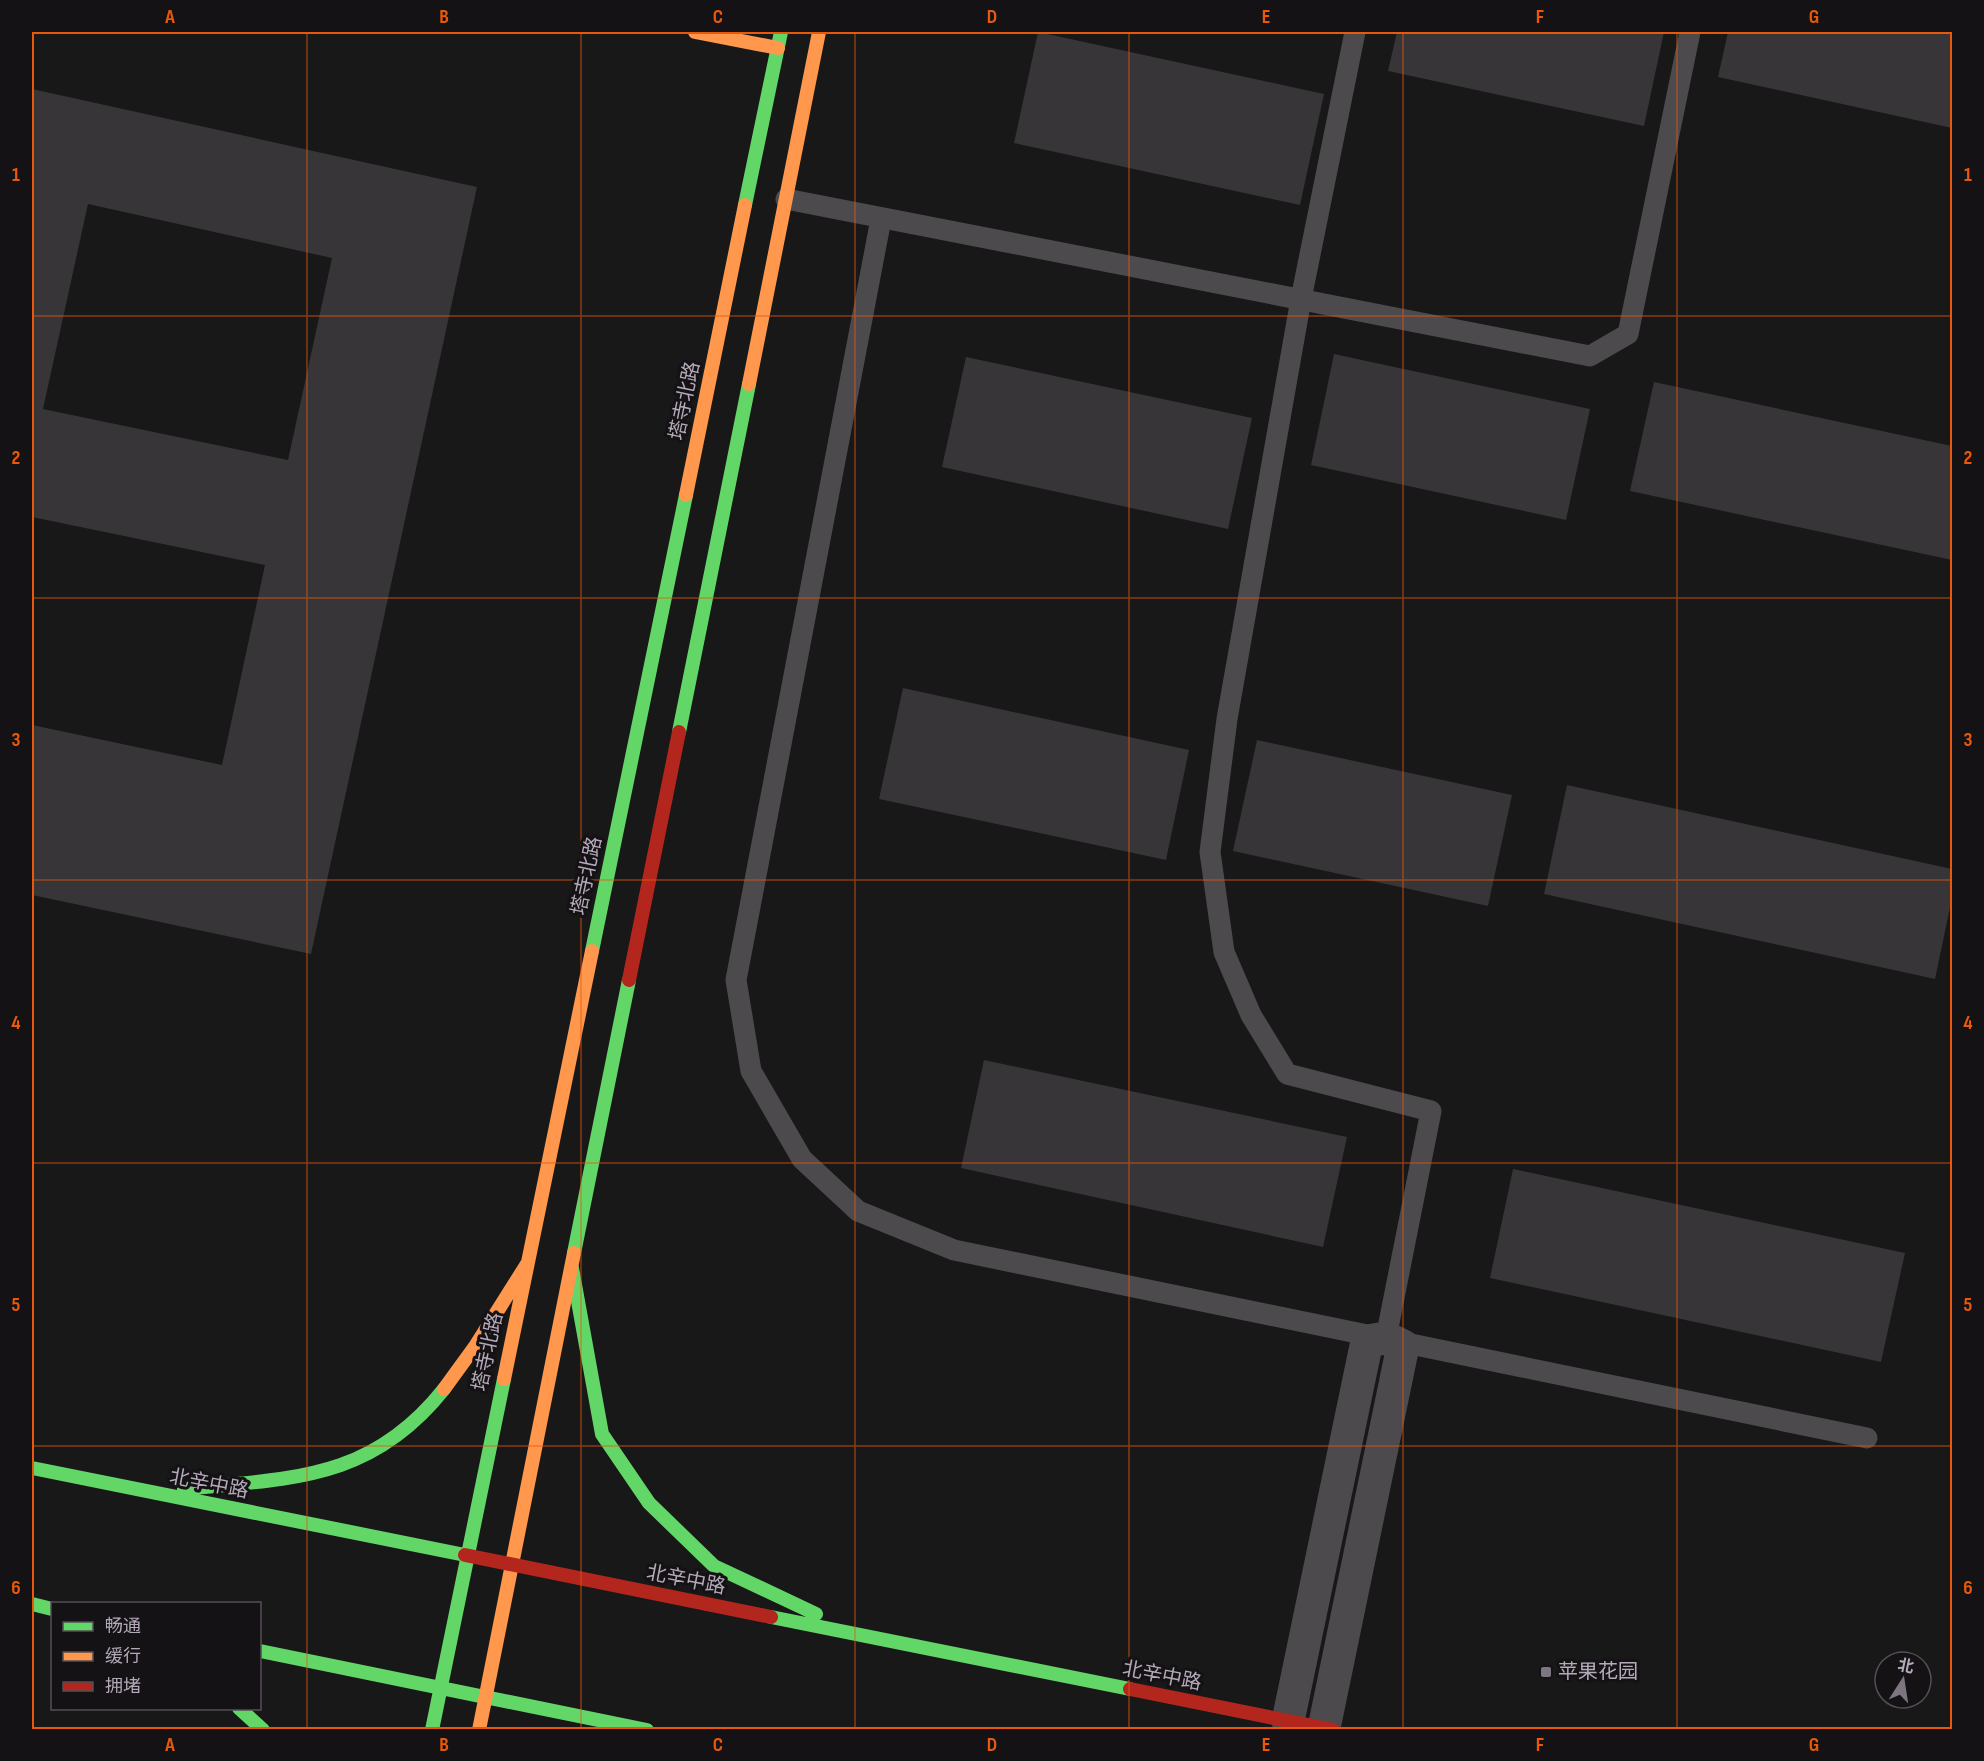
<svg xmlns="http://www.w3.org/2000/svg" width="1984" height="1761" viewBox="0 0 1984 1761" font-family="'Sofia Sans Condensed','Noto Sans SC',sans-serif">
<rect width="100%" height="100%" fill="#181818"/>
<path fill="#373537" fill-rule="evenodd" d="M 1038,32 L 1324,94 L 1300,205 L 1014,143 Z
M 1397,32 L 1664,32 L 1644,126 L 1388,71 Z
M 1728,32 L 1952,32 L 1952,128 L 1718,77 Z
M 32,89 L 477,187 L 311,954 L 32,895 L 32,725 L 222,765 L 265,565 L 32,517 ZM 88,204 L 332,258 L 288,460 L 43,409 Z
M 1334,354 L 1590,409 L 1566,520 L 1311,465 Z
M 966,357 L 1252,418 L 1228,529 L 942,467 Z
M 1654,382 L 1952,446 L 1952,560 L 1630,491 Z
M 903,688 L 1189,750 L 1166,860 L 879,799 Z
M 1257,740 L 1512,795 L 1488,906 L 1233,851 Z
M 1567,785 L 1952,869 L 1952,898 L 1935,979 L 1544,894 Z
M 984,1060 L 1347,1137 L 1323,1247 L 961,1168 Z
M 1513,1169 L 1905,1253 L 1881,1362 L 1490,1278 Z"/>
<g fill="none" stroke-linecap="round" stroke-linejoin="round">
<path stroke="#4d4a4e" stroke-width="21" d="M 1355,32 L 1301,299 L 1227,719 L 1210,852 L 1224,952 L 1251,1015 L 1287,1074 L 1431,1111 L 1386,1338
M 786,199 L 1590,356 L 1628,334 L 1690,32
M 881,219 L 736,980 L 751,1071 L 802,1159 L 858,1211 L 954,1250 L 1867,1438"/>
<path stroke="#4d4a4e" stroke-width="33" d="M 1288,1721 L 1367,1341 L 1386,1338 L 1403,1346 L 1324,1728"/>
<path stroke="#63d668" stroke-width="14" d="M 745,205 L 781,32
M 679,732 L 749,384
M 592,951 L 686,495
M 574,1253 L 629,980
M 572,1268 L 602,1434 L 649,1503 L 714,1566 L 816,1614
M 32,1468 L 465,1555
M 184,1489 C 291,1478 371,1481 444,1389
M 32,1604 L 52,1609
M 771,1617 L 1130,1689
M 260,1651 L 647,1730
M 239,1708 L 263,1730
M 432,1730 L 504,1379"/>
<path stroke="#ff974d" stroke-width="14" d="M 695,32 L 778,48
M 749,384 L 819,32
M 686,495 L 745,205
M 504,1379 L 592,951
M 444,1389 L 476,1345 L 527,1264
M 479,1730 L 574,1253"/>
<path stroke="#b3261e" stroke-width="14" d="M 629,980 L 679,732
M 465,1555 L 771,1617
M 1130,1689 L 1333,1730"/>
</g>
<path fill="none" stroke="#e8590c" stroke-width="1.5" stroke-opacity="0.55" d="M 307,32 L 307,1730M 581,32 L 581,1730M 855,32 L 855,1730M 1129,32 L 1129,1730M 1403,32 L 1403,1730M 1677,32 L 1677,1730M 32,316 L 1952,316M 32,598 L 1952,598M 32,880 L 1952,880M 32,1163 L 1952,1163M 32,1446 L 1952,1446"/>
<rect fill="#7d7681" stroke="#141214" stroke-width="2" x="1540" y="1666" width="12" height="12" rx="3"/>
<g text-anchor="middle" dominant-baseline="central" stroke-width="6" stroke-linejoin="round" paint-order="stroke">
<g font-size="20" fill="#b4a9b9" stroke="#141214">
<text transform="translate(685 401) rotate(-78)">塔寺北路</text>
<text transform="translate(587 876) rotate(-78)">塔寺北路</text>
<text transform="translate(488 1352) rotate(-78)">塔寺北路</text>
<text transform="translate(209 1484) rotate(11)">北辛中路</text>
<text transform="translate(686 1580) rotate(11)">北辛中路</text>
<text transform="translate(1162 1676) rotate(11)">北辛中路</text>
</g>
<g font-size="20" fill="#b4a9b9" stroke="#141214" text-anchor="start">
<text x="1558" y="1672">苹果花园</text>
</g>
</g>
<rect width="1984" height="1761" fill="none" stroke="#141214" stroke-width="66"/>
<rect x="51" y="1602" width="210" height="108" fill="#141214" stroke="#544e56" stroke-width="1.5"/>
<rect x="63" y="1622" width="30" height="9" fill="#63d668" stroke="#544e56" stroke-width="1.5"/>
<text x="105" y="1632" font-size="18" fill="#b4a9b9">畅通</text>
<rect x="63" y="1652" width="30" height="9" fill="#ff974d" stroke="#544e56" stroke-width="1.5"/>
<text x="105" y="1662" font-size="18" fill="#b4a9b9">缓行</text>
<rect x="63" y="1682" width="30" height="9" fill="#b3261e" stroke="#544e56" stroke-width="1.5"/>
<text x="105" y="1692" font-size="18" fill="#b4a9b9">拥堵</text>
<g transform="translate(1903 1680) rotate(12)"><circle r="28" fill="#141214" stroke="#544e56" stroke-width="1.5"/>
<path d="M0-4.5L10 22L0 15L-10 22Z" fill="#7d7681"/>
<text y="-9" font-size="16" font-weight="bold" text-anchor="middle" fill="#b4a9b9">北</text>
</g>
<rect x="33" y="33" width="1918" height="1695" fill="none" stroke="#e8590c" stroke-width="2"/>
<g font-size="20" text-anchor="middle" font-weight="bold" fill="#e8590c">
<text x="170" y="23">A</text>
<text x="444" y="23">B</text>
<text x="718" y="23">C</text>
<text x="992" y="23">D</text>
<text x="1266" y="23">E</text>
<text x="1540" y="23">F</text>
<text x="1814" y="23">G</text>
<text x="16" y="181">1</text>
<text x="1968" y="181">1</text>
<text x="16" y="464">2</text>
<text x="1968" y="464">2</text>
<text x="16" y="746">3</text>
<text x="1968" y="746">3</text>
<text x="16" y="1029">4</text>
<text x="1968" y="1029">4</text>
<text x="16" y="1311">5</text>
<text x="1968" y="1311">5</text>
<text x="16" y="1594">6</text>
<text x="1968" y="1594">6</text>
<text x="170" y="1751">A</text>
<text x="444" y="1751">B</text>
<text x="718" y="1751">C</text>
<text x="992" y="1751">D</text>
<text x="1266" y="1751">E</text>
<text x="1540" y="1751">F</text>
<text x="1814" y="1751">G</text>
</g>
</svg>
